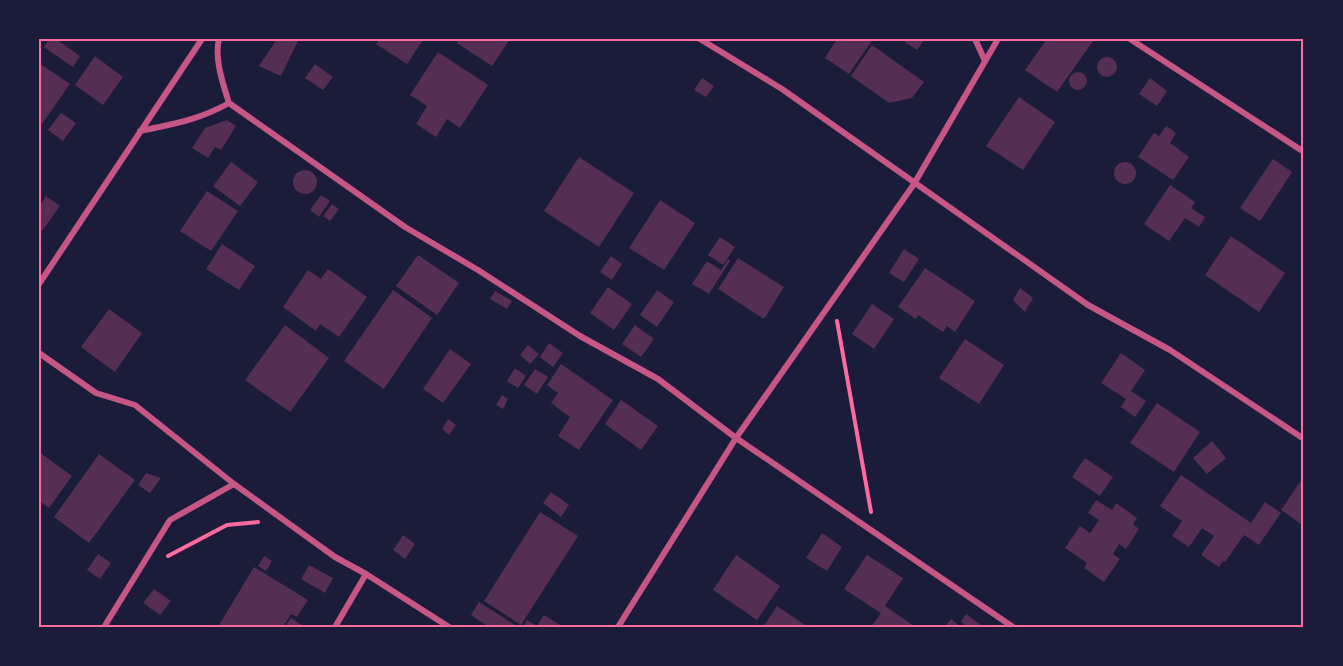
<svg xmlns="http://www.w3.org/2000/svg" width="1343" height="666" viewBox="0 0 1343 666" font-family="Inter,sans-serif">
<rect width="100%" height="100%" fill="#1b1b3a"/>
<path fill="#542f53" d="M 49,39 L 56,39 L 80,56 L 73,67 L 44,47 Z
M 277,39 L 299,39 L 281,76 L 259,66 Z
M 380,39 L 421,39 L 423,40 L 407,64 L 376,44 Z
M 459,39 L 510,39 L 492,66 L 457,43 Z
M 837,39 L 873,39 L 849,74 L 825,58 Z
M 906,39 L 925,39 L 917,50 L 905,42 Z
M 1047,39 L 1090,39 L 1093,41 L 1057,92 L 1025,70 Z
M 872,45 L 924,82 L 912,98 L 889,103 L 851,76 Z
M 438,52 L 488,85 L 460,128 L 447,119 L 436,137 L 416,124 L 427,106 L 410,95 Z
M 95,56 L 123,77 L 103,105 L 75,85 Z
M1097 67a10 10 0 1 1 20 0a10 10 0 1 1-20 0Z
M 39,63 L 70,84 L 42,124 L 39,122 Z
M 315,64 L 333,77 L 323,90 L 305,78 Z
M1069 81a9 9 0 1 1 18 0a9 9 0 1 1-18 0Z
M 702,78 L 714,86 L 706,97 L 694,90 Z
M 1150,78 L 1167,91 L 1157,106 L 1139,94 Z
M 1019,97 L 1055,122 L 1023,170 L 986,146 Z
M 61,113 L 76,123 L 63,141 L 48,130 Z
M 227,120 L 236,126 L 221,150 L 215,147 L 208,158 L 192,148 L 205,128 Z
M 1166,126 L 1176,133 L 1170,143 L 1189,157 L 1173,180 L 1138,157 L 1154,133 L 1159,136 Z
M 579,157 L 634,193 L 599,247 L 544,211 Z
M 1273,159 L 1292,172 L 1260,221 L 1240,208 Z
M1114 173a11 11 0 1 1 22 0a11 11 0 1 1-22 0Z
M 231,162 L 258,182 L 240,206 L 213,186 Z
M293 182a12 12 0 1 1 24 0a12 12 0 1 1-24 0Z
M 1170,185 L 1195,202 L 1191,208 L 1205,217 L 1199,227 L 1185,218 L 1169,241 L 1144,224 Z
M 207,191 L 238,211 L 211,251 L 180,231 Z
M 321,195 L 330,201 L 319,217 L 310,210 Z
M 46,196 L 60,206 L 42,231 L 39,229 L 39,207 Z
M 660,200 L 695,223 L 664,270 L 629,248 Z
M 332,204 L 339,209 L 330,221 L 323,216 Z
M 1231,236 L 1285,273 L 1259,312 L 1205,275 Z
M 720,237 L 735,247 L 723,265 L 708,255 Z
M 222,244 L 255,266 L 239,290 L 206,269 Z
M 904,249 L 919,259 L 904,282 L 889,273 Z
M 418,255 L 459,283 L 437,315 L 396,286 Z
M 611,256 L 622,264 L 612,280 L 600,272 Z
M 738,258 L 784,287 L 764,319 L 718,289 Z
M 728,259 L 730,261 L 709,294 L 692,284 L 707,261 L 721,270 Z
M 925,268 L 975,301 L 955,332 L 947,326 L 943,332 L 918,315 L 916,319 L 898,307 Z
M 328,269 L 367,297 L 339,337 L 320,324 L 316,331 L 283,307 L 308,270 L 321,279 Z
M 608,287 L 632,304 L 614,330 L 590,313 Z
M 1020,288 L 1033,298 L 1025,312 L 1013,300 Z
M 393,290 L 432,318 L 384,389 L 344,361 Z
M 657,290 L 674,302 L 657,327 L 640,315 Z
M 495,291 L 512,301 L 507,309 L 490,299 Z
M 872,304 L 894,319 L 874,349 L 852,334 Z
M 109,309 L 142,333 L 115,372 L 81,347 Z
M 285,325 L 329,358 L 290,412 L 245,380 Z
M 635,325 L 654,339 L 641,357 L 622,344 Z
M 965,339 L 1004,365 L 979,404 L 939,378 Z
M 549,343 L 563,353 L 553,367 L 540,357 Z
M 528,345 L 539,354 L 530,364 L 520,355 Z
M 450,349 L 471,364 L 443,403 L 423,389 Z
M 1121,353 L 1145,370 L 1131,391 L 1146,401 L 1135,417 L 1121,407 L 1126,399 L 1101,383 Z
M 561,364 L 613,400 L 579,450 L 558,436 L 570,417 L 551,403 L 558,393 L 547,385 Z
M 515,368 L 526,376 L 518,388 L 507,381 Z
M 535,369 L 548,377 L 537,394 L 524,385 Z
M 502,395 L 508,399 L 503,409 L 496,405 Z
M 621,400 L 658,426 L 641,450 L 605,424 Z
M 1157,403 L 1200,432 L 1174,472 L 1130,443 Z
M 448,419 L 456,425 L 449,435 L 442,429 Z
M 1212,441 L 1226,458 L 1207,474 L 1193,458 Z
M 39,452 L 72,476 L 49,508 L 39,501 Z
M 99,454 L 135,480 L 89,543 L 54,517 Z
M 1085,458 L 1113,477 L 1100,496 L 1072,477 Z
M 146,473 L 161,478 L 150,493 L 138,485 Z
M 1181,475 L 1251,523 L 1265,502 L 1281,513 L 1259,545 L 1244,535 L 1225,562 L 1223,561 L 1219,567 L 1201,555 L 1214,536 L 1202,528 L 1189,547 L 1172,536 L 1182,521 L 1160,506 Z
M 1304,476 L 1304,526 L 1281,510 Z
M 551,492 L 569,505 L 561,517 L 543,503 Z
M 1096,500 L 1112,510 L 1116,503 L 1137,518 L 1133,524 L 1139,529 L 1126,549 L 1119,544 L 1113,554 L 1120,559 L 1104,582 L 1084,568 L 1087,563 L 1065,548 L 1080,526 L 1090,533 L 1099,520 L 1088,513 Z
M 540,512 L 578,536 L 521,625 L 484,601 Z
M 822,533 L 842,547 L 827,571 L 806,558 Z
M 403,535 L 415,544 L 405,559 L 393,550 Z
M 98,554 L 111,563 L 100,579 L 87,570 Z
M 736,555 L 780,586 L 757,620 L 713,590 Z
M 867,555 L 903,578 L 885,606 L 914,626 L 913,627 L 871,627 L 881,613 L 844,589 Z
M 264,556 L 272,561 L 266,571 L 258,566 Z
M 309,565 L 333,578 L 325,593 L 301,579 Z
M 254,567 L 308,600 L 297,617 L 291,614 L 283,627 L 218,627 Z
M 154,589 L 171,601 L 160,615 L 143,603 Z
M 479,602 L 518,627 L 489,627 L 471,615 Z
M 777,606 L 808,627 L 763,627 Z
M 966,614 L 980,624 L 978,627 L 967,627 L 961,622 Z
M 544,615 L 560,625 L 559,627 L 523,627 L 527,620 L 537,626 Z
M 291,618 L 305,627 L 286,625 Z
M 951,619 L 961,627 L 945,627 Z"/>
<g fill="none" stroke-linecap="round" stroke-linejoin="round">
<path stroke="#ff6b9d" stroke-width="4" d="M 837,321 L 871,512
M 168,556 L 227,525 L 258,522"/>
<path stroke="#c65784" stroke-width="6" d="M 219,39 C 214,58 223,84 229,103
M 700,39 L 782,89 L 1088,305 L 1170,350 L 1304,439
M 975,39 L 985,61
M 1130,39 L 1304,152
M 140,131 C 173,124 199,120 229,103 L 405,227 L 478,270 L 580,336 L 658,379 L 736,438 L 1013,627
M 39,284 L 202,39
M 39,353 L 96,393 L 135,405 L 234,484 L 335,557 L 366,574 L 449,627
M 104,627 L 170,520 L 234,484
M 335,627 L 366,574
M 618,627 L 736,438 L 914,184 L 998,39"/>
</g>
<rect width="1343" height="666" fill="none" stroke="#1b1b3a" stroke-width="81"/>
<rect x="40" y="40" width="1262" height="586" fill="none" stroke="#ff6b9d" stroke-width="2"/>
</svg>
